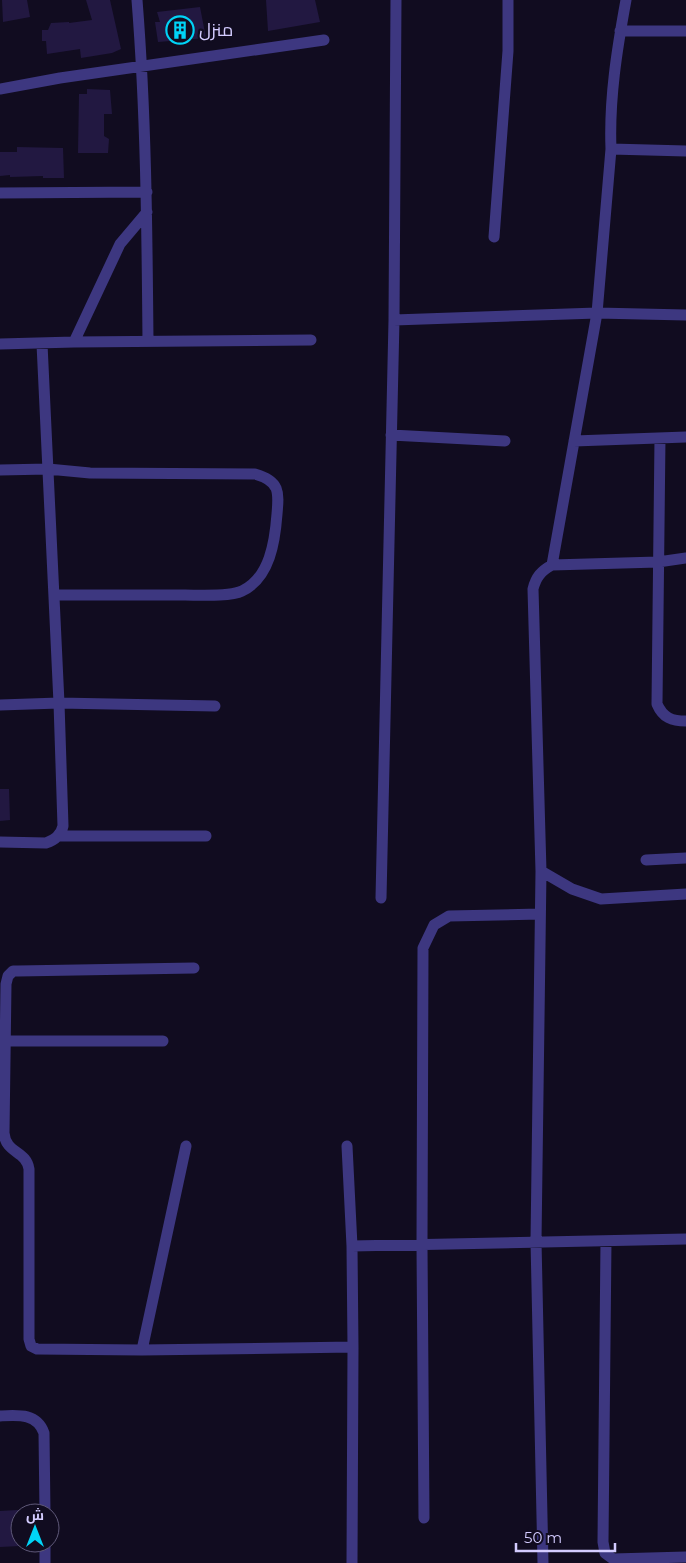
<svg xmlns="http://www.w3.org/2000/svg" width="686" height="1563" viewBox="0 0 686 1563" font-family="Montserrat,Cairo,sans-serif">
<rect width="100%" height="100%" fill="#110c20"/>
<path fill="#221841" d="M 2,0 L 27,0 L 30,17 L 3,22 Z
M 86,0 L 110,0 L 121,49 L 112,53 L 81,58 L 80,49 L 47,54 L 46,41 L 42,41 L 42,30 L 48,30 L 51,23 L 69,22 L 69,23 L 92,20 Z
M 266,0 L 315,0 L 320,22 L 268,31 Z
M 200,7 L 206,38 L 158,42 L 155,22 L 160,22 L 157,12 Z
M 87,89 L 110,90 L 112,114 L 104,114 L 104,136 L 109,139 L 108,153 L 78,153 L 79,94 L 87,94 Z
M 17,147 L 63,148 L 64,178 L 43,178 L 43,176 L 10,177 L 10,175 L 0,176 L 0,152 L 17,152 Z
M 0,789 L 9,789 L 10,820 L 0,821 Z
M 18,1510 L 20,1546 L 0,1547 L 0,1511 Z"/>
<g fill="none" stroke-linecap="round" stroke-linejoin="round">
<path stroke="#3d3780" stroke-width="11" d="M 137,0 C 146,113 147,227 148,341
M 620,31 L 686,31
M 0,89 L 60,78 L 324,40
M 611,149 L 686,151
M 0,193 L 147,192
M 494,237 L 508,51 L 508,0
M 394,320 L 597,313 L 686,315
M 74,342 L 120,244 L 147,212
M 0,344 L 74,342 L 311,340
M 391,435 L 505,441
M 660,438 L 657,704 C 663,718 672,721 686,721
M 574,441 L 686,437
M 0,470 L 48,469 L 90,473 L 255,474 C 280,481 279,492 277,514 C 275,541 270,578 242,591 C 230,597 198,595 185,595 C 141,595 98,595 54,595
M 552,565 L 597,313 L 611,149 C 609,99 617,49 626,0
M 0,705 L 59,703 L 215,706
M 58,836 L 206,836
M 0,842 L 46,843 C 55,840 61,835 63,826 L 59,703 L 42,344
M 646,860 L 686,858
M 541,871 L 572,889 L 601,899 L 686,894
M 381,898 L 394,320 L 396,0
M 194,968 L 18,971 L 13,971 L 8,976 L 6,984 L 4,1133 C 6,1154 26,1150 29,1169 L 29,1339 L 31,1346 L 37,1349 L 142,1350 L 353,1347 L 352,1246 L 347,1146
M 0,1041 L 163,1041
M 606,1241 L 603,1542 L 605,1553 L 613,1559 L 686,1557
M 352,1246 L 686,1239
M 142,1350 L 186,1146
M 0,1416 C 18,1415 37,1413 44,1433 L 45,1513
M 424,1518 L 422,1245 L 423,948 L 434,925 L 449,916 L 540,914
M 45,1543 L 45,1563
M 352,1563 L 353,1347
M 543,1563 L 536,1241 L 541,871 L 533,589 C 536,577 541,571 552,565 L 658,562 L 686,558"/>
</g>
<defs>
<g id="building-ring" transform="scale(1.4375)"><circle r="9.5" fill="#110c20" stroke="#00d3f7" stroke-width="1.5"/><path d="M-4-6H4V6H1V3H-1V6H-4ZM-2.5-4.3h1.7v1.8h-1.7ZM.8-4.3h1.7v1.8H.8ZM-2.5-1h1.7V.8h-1.7ZM.8-1h1.7V.8H.8Z" fill="#00d3f7"/></g>
</defs>
<g fill-rule="evenodd">
<use href="#building-ring" x="180" y="30"/>
</g>
<g text-anchor="middle" dominant-baseline="central" stroke-width="4.5" stroke-linejoin="round" paint-order="stroke">
<g font-size="18" fill="#d4ccff" stroke="#110c20" text-anchor="start">
<text x="199" y="30">منزل</text>
</g>
</g>
<g transform="translate(35 1528)"><circle r="24" fill="#110c20" stroke="#5f5979"/>
<path d="M0-4L9 19L0 12L-9 19Z" fill="#00d3f7"/>
<text y="-8" font-size="14" font-weight="bold" text-anchor="middle" fill="#d4ccff">ش</text>
</g>
<path d="M516 1543v8h99v-8" fill="none" stroke="#d4ccff" stroke-width="2.5"/>
<text x="524" y="1543" font-size="15" fill="#d4ccff" stroke="#110c20" stroke-width="4" paint-order="stroke">50 m</text>
</svg>
